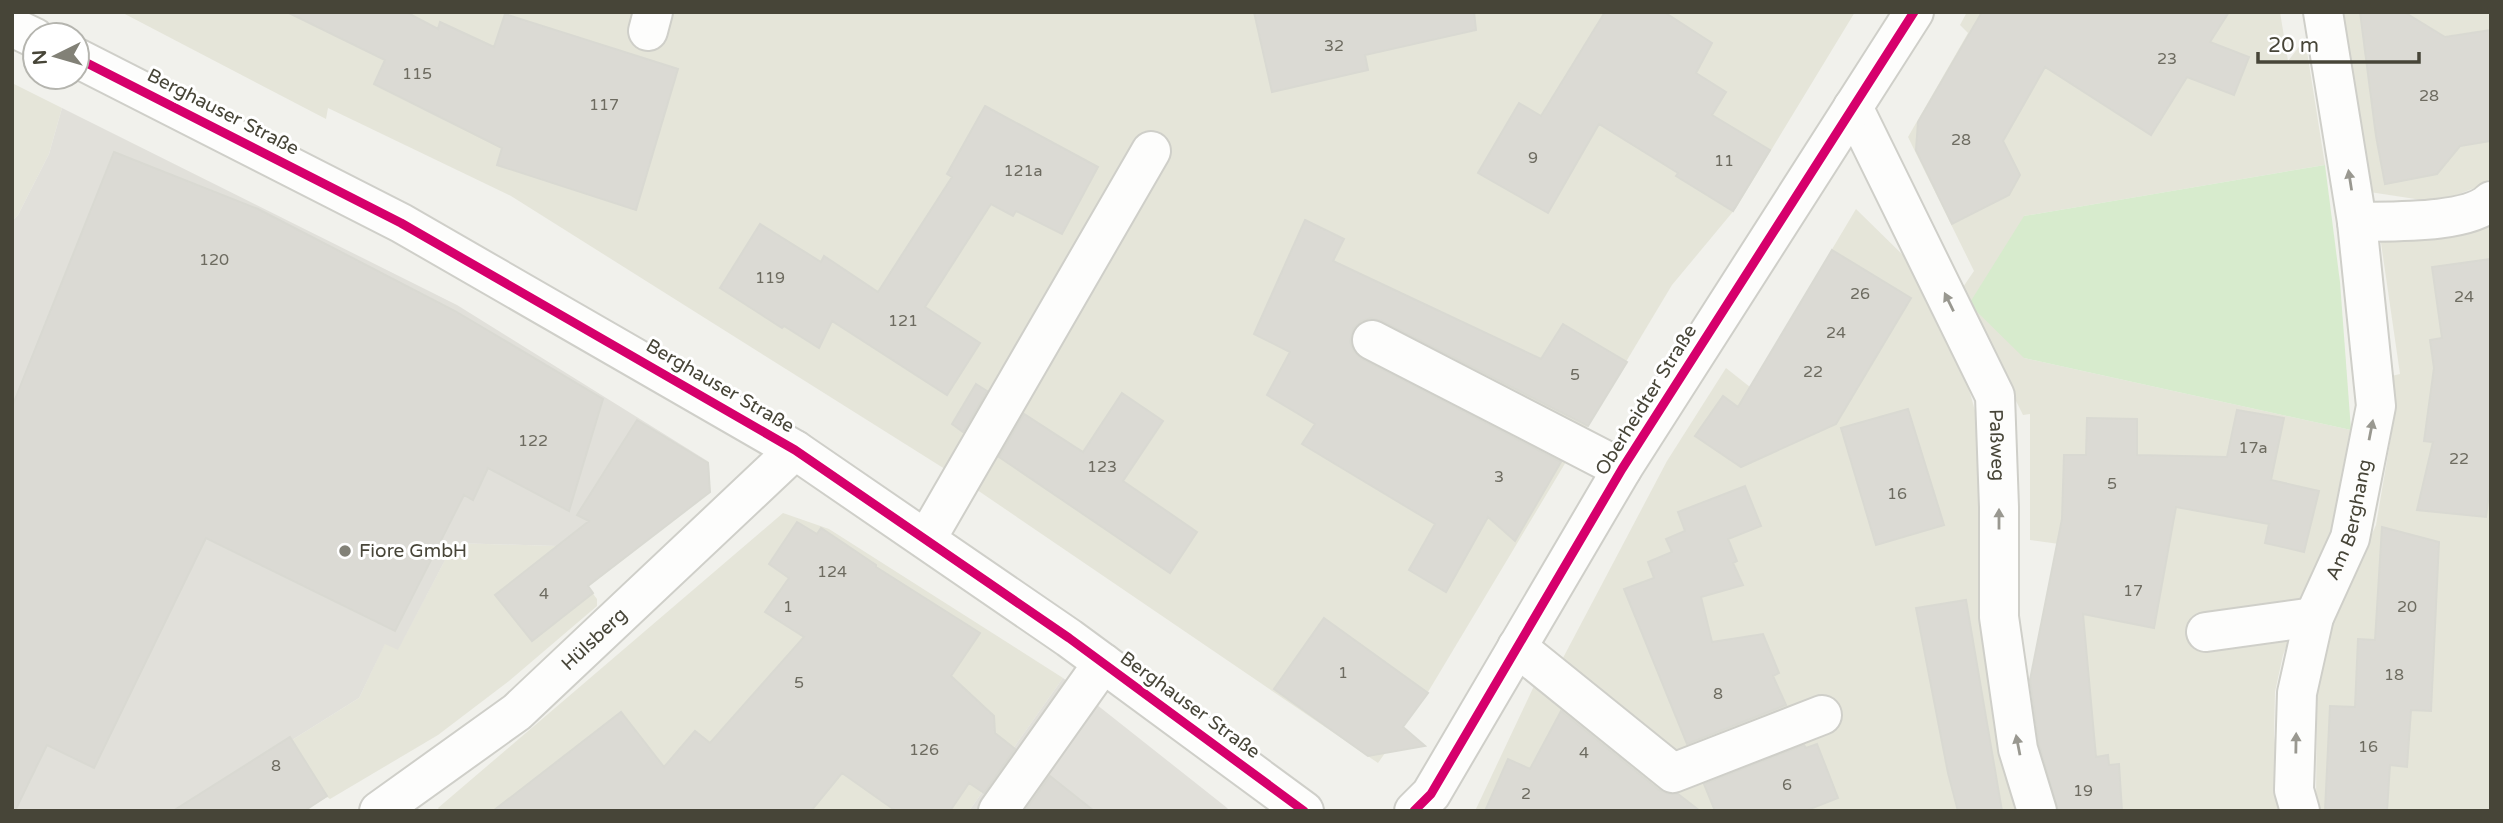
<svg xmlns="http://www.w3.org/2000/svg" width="2503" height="823" viewBox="0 0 2503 823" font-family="'Varela Round',sans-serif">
<rect width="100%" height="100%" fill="#f1f1ec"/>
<path fill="#e5e5d9" d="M 121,12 L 1855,12 L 1736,208 L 1672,285 L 1428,692 L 1378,763 L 964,481 L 511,196 L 328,108 L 326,119 Z
M 1967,12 L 2280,12 L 2288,61 L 2305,39 L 2325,165 L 2024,216 L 2024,358 L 2351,430 L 2342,507 L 2283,655 L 2275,692 L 2274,735 L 2280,786 L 2287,811 L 2063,811 L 2059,544 L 2030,540 L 2030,414 L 2023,415 L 1961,290 L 1974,271 L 1908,137 L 1968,33 L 1960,25 Z
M 2318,12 L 2491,12 L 2491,178 L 2482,185 L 2454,196 L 2422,200 L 2363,191 Z
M 12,83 L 62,108 L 49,154 L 18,215 L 12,221 Z
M 1856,209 L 1907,259 L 1967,382 L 1977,418 L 2018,811 L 1475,811 L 1534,686 L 1545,692 L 1667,461 L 1726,368 L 1750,387 Z
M 2491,212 L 2491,811 L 2316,811 L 2317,658 L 2376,525 L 2392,431 L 2383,378 L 2400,374 L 2379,229 Z
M 783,513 L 829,529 L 1063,678 L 969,811 L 440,811 L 438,808 Z
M 454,543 L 557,546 L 597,599 L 597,606 L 509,681 L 438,735 L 330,799 L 327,797 L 292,740 L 359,698 L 385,643 L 398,649 Z"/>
<path fill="#e1e0da" d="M 62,108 L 457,305 L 709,462 L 710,492 L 590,585 L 557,546 L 454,543 L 398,650 L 385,644 L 359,698 L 292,740 L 327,797 L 304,811 L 12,811 L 12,221 L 18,215 L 49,154 Z
M 1063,678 L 1226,807 L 1230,811 L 969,811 Z"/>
<path fill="#d7ebcd" d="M 2325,165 L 2340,282 L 2351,430 L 2024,358 L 1969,304 L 2024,216 Z"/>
<path fill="#dbdad4" stroke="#d9d9d2" stroke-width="2" d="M 287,12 L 406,12 L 438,29 L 440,22 L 494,47 L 505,14 L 678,69 L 636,210 L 497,165 L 502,148 L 374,84 L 385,60 Z
M 1254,12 L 1474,12 L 1476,30 L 1365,55 L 1368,70 L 1272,92 Z
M 1605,12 L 1664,12 L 1712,43 L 1696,73 L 1726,92 L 1712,115 L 1770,150 L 1733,211 L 1676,176 L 1678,173 L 1599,124 L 1548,213 L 1478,173 L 1519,103 L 1541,116 Z
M 1982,12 L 2229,12 L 2210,42 L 2249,57 L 2234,95 L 2187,77 L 2151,135 L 2045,67 L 2003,141 L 2020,175 L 2009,195 L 1952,224 L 1916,150 L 1918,122 Z
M 2360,12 L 2404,12 L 2445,37 L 2491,30 L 2491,141 L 2460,146 L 2437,174 L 2385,184 L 2376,136 Z
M 985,106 L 1098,167 L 1062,234 L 1016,211 L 1013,216 L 991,204 L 925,307 L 980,343 L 947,395 L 832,321 L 819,348 L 784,326 L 782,328 L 720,288 L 760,224 L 821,262 L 824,256 L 878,292 L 952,177 L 947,174 Z
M 114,152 L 258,209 L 455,311 L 603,399 L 569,511 L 488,468 L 473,500 L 464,495 L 395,631 L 206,538 L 94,768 L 47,745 L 15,811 L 12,811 L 12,407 Z
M 1305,220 L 1344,239 L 1333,261 L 1541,359 L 1563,324 L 1627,362 L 1588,426 L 1382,321 L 1370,318 L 1361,321 L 1353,329 L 1350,342 L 1354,352 L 1362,359 L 1561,462 L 1515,541 L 1488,517 L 1446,592 L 1409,570 L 1435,524 L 1302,444 L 1315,424 L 1267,395 L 1290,352 L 1254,334 Z
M 1832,250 L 1911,298 L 1836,424 L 1741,467 L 1695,436 L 1723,396 L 1738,407 Z
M 2491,259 L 2491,476 L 2486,517 L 2417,510 L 2433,442 L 2424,441 L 2434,368 L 2430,340 L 2442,338 L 2432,267 Z
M 976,384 L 987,391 L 963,432 L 952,424 Z
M 1122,393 L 1163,421 L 1123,481 L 1197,532 L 1170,573 L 999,457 L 1024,414 L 1083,452 Z
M 1908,409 L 1944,525 L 1876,545 L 1841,428 Z
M 2237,410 L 2284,418 L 2271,480 L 2319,491 L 2304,552 L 2265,543 L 2269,524 L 2176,507 L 2154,628 L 2083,614 L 2096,757 L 2108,755 L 2109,765 L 2119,764 L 2122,811 L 2058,811 L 2039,744 L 2030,680 L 2062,519 L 2064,455 L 2086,455 L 2087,418 L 2137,419 L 2137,455 L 2227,457 Z
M 637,420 L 708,463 L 710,492 L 588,586 L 593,593 L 532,641 L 495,595 L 589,521 L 577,515 Z
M 1745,486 L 1761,526 L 1728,539 L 1737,561 L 1733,563 L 1743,585 L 1701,597 L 1712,642 L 1763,634 L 1779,673 L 1773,676 L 1786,705 L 1687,744 L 1624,589 L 1654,578 L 1648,562 L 1672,552 L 1666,539 L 1685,531 L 1678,512 Z
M 797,522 L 817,534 L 821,528 L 876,565 L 876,567 L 980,633 L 951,676 L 994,716 L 995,733 L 1015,749 L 984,793 L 969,783 L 950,811 L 896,811 L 842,773 L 811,811 L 493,811 L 621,712 L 664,767 L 695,731 L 710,743 L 804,637 L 765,612 L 789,578 L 769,564 Z
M 2382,527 L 2439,542 L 2431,711 L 2411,710 L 2407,767 L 2390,765 L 2387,811 L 2325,811 L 2330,706 L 2355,707 L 2358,639 L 2375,640 Z
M 1966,600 L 2002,811 L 1958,811 L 1948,773 L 1916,608 Z
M 1324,618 L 1428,693 L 1403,727 L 1425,746 L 1368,756 L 1274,689 Z
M 1561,711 L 1659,790 L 1669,794 L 1678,794 L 1700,811 L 1485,811 L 1508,759 L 1530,769 Z
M 290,737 L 327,796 L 304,811 L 173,811 Z
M 1817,744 L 1838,798 L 1805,811 L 1715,811 L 1704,784 L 1804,745 L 1806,748 Z
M 1050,776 L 1094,811 L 1025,811 Z"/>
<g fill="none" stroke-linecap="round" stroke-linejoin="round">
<g stroke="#cfcfc9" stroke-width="42">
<g id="minor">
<path d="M 12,27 L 35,38"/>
<path d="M 648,31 L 653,12"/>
<path d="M 77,58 L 401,223 L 795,450 L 1069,638 L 1304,811"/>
<path id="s1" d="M 1853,107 L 1995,396 L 1999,507 L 1999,617 L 2018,749 L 2037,811"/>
<path d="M 2357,222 C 2390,221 2468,224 2491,201"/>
<path d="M 1372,340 L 1622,469"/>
<path d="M 927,538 L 1151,151"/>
<path d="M 2206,632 L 2314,617"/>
<path d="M 1517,647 L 1673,773 L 1822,715"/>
<path id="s2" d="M 379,811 L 517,712 L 795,450"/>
<path d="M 998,811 L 1103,663"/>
<path d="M 1414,811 L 1431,794 L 1622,469 L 1914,12"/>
<path id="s3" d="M 2300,811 L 2294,790 L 2297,693 L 2314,617 L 2350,538 L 2376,406 L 2357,222 L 2323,12"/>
</g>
</g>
<use href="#minor" stroke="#fdfdfc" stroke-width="38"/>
<g stroke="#fff" stroke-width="13">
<path id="cycleway" d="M 77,58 L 401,223 L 795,450 L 1069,638 L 1304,811
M 1414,811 L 1431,794 L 1622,469 L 1914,12"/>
</g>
<use href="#cycleway" stroke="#d6006c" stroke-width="9"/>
</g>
<defs><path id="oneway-solid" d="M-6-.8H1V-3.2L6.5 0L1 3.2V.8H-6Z" transform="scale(1.75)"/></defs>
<g fill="#999890">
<use href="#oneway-solid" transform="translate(2350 180) rotate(-99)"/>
<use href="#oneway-solid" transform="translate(1949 302) rotate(-116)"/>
<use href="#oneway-solid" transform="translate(2371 430) rotate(-79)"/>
<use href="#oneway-solid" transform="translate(1999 519) rotate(-90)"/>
<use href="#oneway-solid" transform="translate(2296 743) rotate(-89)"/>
<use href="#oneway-solid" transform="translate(2018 745) rotate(-101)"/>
</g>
<circle fill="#828177" stroke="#fff" stroke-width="2.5" cx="345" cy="551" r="7"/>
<g text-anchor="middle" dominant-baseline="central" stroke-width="6" stroke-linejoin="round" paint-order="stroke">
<g font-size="16" fill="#6d6b60">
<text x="1334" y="46">32</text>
<text x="2167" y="59">23</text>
<text x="417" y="74">115</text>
<text x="2429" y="96">28</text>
<text x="604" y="105">117</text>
<text x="1961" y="140">28</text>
<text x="1533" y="158">9</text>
<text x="1724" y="161">11</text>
<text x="1023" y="171">121a</text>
<text x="214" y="260">120</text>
<text x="770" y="278">119</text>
<text x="1860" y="294">26</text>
<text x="2464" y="297">24</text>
<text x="903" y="321">121</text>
<text x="1836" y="333">24</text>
<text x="1813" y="372">22</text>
<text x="1575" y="375">5</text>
<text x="533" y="441">122</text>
<text x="2253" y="448">17a</text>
<text x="2459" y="459">22</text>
<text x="1102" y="467">123</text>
<text x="1499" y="477">3</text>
<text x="2112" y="484">5</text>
<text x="1897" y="494">16</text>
<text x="832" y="572">124</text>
<text x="2133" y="591">17</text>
<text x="544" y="594">4</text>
<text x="788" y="607">1</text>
<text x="2407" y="607">20</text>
<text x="1343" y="673">1</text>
<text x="2394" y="675">18</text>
<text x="799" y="683">5</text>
<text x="1718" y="694">8</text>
<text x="2368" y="747">16</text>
<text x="924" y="750">126</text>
<text x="1584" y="753">4</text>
<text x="276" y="766">8</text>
<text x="1787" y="785">6</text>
<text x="2083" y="791">19</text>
<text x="1526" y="794">2</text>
</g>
<g font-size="19" fill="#474538" stroke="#fff">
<text transform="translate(223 112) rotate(27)">Berghauser Straße</text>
<text transform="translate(720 386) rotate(30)">Berghauser Straße</text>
<text transform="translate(1646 400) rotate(-58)">Oberheidter Straße</text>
<text stroke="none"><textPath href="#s1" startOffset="371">Paßweg</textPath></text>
<text stroke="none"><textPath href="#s3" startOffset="301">Am Berghang</textPath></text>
<text stroke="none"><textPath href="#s2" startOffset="276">Hülsberg</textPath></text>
<text transform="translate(1190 705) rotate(36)">Berghauser Straße</text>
</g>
<g font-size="19" fill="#474538" stroke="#fff" text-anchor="start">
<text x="359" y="551">Fiore GmbH</text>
</g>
</g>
<rect width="2503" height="823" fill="none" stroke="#474538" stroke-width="28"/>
<g transform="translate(56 56) rotate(265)"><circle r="33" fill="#ffffff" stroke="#b5b5af" stroke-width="2"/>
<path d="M0-5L12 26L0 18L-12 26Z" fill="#828177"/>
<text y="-10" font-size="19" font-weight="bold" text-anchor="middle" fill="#474538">N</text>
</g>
<path d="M2258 52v10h161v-10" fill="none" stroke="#474538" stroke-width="3.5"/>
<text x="2268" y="52" font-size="21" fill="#474538" stroke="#ffffff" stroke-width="5" paint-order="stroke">20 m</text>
</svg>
